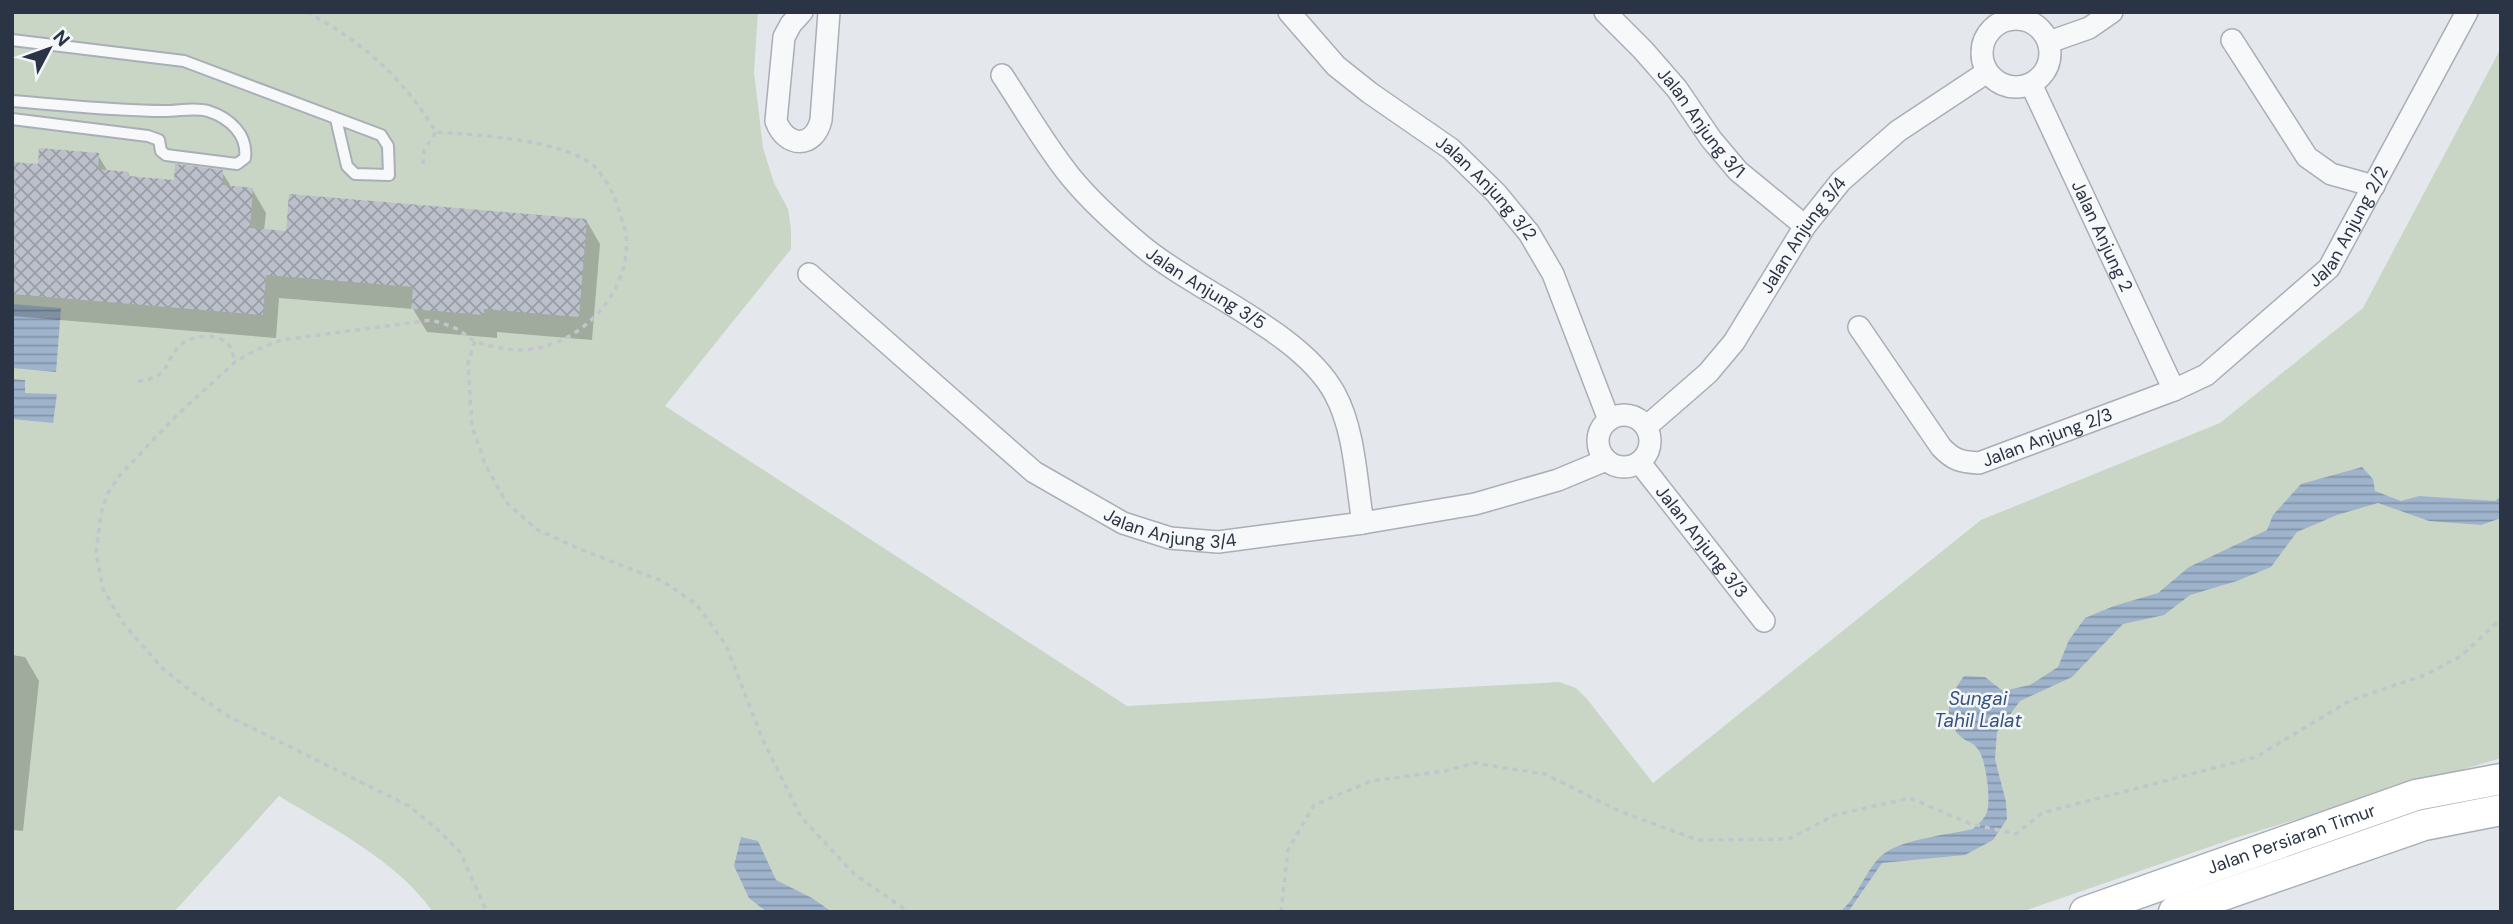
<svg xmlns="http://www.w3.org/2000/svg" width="2513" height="924" viewBox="0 0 2513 924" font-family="'DM Sans',sans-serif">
<defs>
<pattern id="water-rules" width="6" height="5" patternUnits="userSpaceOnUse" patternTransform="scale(1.75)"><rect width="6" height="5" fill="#9fb4cc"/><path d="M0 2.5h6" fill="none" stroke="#8293a7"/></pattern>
<pattern id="building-cross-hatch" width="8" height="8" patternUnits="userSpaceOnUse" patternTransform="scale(1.75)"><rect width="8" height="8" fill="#bbc0ca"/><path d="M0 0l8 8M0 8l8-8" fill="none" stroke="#989da6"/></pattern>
</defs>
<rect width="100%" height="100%" fill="#e4e7ec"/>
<path fill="#c9d6c5" d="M 12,12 L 758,12 L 754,72 L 763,148 L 774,183 L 788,209 L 791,229 L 791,249 L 665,406 L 1127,706 L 1559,682 L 1576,688 L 1587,699 L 1653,783 L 1981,520 L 2220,423 L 2363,308 L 2501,48 L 2501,758 L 2235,838 L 2021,912 L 433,912 C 396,860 333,829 279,796 L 174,912 L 12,912 Z"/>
<path fill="url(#water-rules)" d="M 12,304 L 61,308 L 56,372 L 12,368 Z
M 12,379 L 25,380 L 25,393 L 57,394 L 53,423 L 12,419 Z
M 2362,467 L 2373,479 L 2375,491 L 2401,501 L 2419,496 L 2495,501 L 2501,496 L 2501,518 L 2481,525 L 2429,521 L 2378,503 L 2337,515 L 2297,532 L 2271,567 L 2237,581 L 2190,595 L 2164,615 L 2123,624 L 2072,677 L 2020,701 L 1997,732 L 1995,759 L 2006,802 L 2007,819 L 1993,840 L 1965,855 L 1882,863 L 1848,912 L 1840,912 C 1857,898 1864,874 1879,858 C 1897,839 1948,835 1973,829 C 1978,825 1985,818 1987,812 C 1991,800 1986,757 1977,748 C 1973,742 1964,741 1959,735 C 1941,715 1950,695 1964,676 L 1985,677 L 2003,691 L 2030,685 L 2058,667 L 2069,640 L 2085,618 L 2114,606 L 2158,593 L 2189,567 L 2267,530 L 2273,515 L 2301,484 Z
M 741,837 L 758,841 L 776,880 L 812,898 L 832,912 L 767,912 L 749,898 L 734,866 Z"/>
<path fill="#0003" d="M 98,155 L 108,172 L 128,173 L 130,178 L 176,182 L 222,172 L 232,188 L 252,189 L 266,213 L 264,231 L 288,233 L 586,220 L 600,244 L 592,340 L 497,332 L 497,338 L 427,332 L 413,309 L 279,298 L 276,338 L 12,316 L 12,164 L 39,166 Z
M 12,655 L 25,657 L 39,681 L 23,831 L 12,830 Z"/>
<path fill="url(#building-cross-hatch)" d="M 39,148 L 99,153 L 98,169 L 129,172 L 128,176 L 174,180 L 175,164 L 223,170 L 223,185 L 253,188 L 250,228 L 286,231 L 289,194 L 587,219 L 579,317 L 484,309 L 484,315 L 411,309 L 413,287 L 266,275 L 263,315 L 12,294 L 12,162 L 38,164 Z"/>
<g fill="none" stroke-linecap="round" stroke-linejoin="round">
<g stroke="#a9aeb7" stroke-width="14">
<path id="lane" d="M 12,40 L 184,61 L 381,135 L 388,146 L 389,175 L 355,174 L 347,166 L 336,119
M 12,101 C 63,105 114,111 165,111 C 179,111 195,107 208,111 C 230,118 248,135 245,158 L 237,164 L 166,155 L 161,151 L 159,140 L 148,136 L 12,119"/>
</g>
<g stroke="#a9aeb7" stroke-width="24">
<g id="street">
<path d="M 802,12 L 791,24 L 784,37 L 776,121 C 786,148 814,149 821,120 L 829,12"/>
<path id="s1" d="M 1289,12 L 1336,66 L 1370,93 L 1451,149 L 1496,193 L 1529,233 L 1553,274 L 1609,420"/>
<path id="s2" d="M 1605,12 L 1643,50 L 1677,89 L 1711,139 L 1738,171 L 1805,226"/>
<circle cx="2016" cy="53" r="34"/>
<path d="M 2232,40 L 2307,157 L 2331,174 L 2374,186"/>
<path d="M 2049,42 L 2089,28 L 2112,12"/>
<path id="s3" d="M 1002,75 C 1024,108 1045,145 1070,176 C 1091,202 1117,225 1142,246 C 1197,292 1302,332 1335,394 C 1355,431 1356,481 1363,523"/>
<path id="s4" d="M 2031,84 L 2174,390"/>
<path id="s5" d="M 809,274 L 1034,472 L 1123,523 L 1170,538 L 1218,542 L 1363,523 L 1475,504 L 1558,480 L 1606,460"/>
<path id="s6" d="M 1859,327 L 1941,447 C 1953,460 1961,462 1979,463 L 2174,390 L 2206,375 L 2329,268 L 2467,12"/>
<circle cx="1624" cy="441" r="26"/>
<path id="s7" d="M 1646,427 L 1708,373 L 1734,342 L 1805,226 L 1841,181 L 1898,131 L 1987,72"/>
<path id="s8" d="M 1640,463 L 1764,621"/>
</g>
</g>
<g stroke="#a9aeb7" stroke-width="33">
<g id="secondary">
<path id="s9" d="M 2085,912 L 2416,795 L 2501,779"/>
<path d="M 2174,912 L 2424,825 L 2501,810"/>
</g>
</g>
<path stroke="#c2c5cb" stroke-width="3.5" stroke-dasharray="5 5" stroke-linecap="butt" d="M 307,12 C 364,43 403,78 436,132 C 476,135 566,139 596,168 C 606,179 615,196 619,210 C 621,218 625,228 626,236 C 632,295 575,352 516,350 C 505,349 485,346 475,341 C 468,338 463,332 457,329 C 449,325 440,323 432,320 L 281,340 L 258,349 L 235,362 L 175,417 L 120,475 L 108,493 L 101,513 L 96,552 L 103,589 L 123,623 L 162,668 L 191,691 L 228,716 L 409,806 L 436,828 L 460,852 L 487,912
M 423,164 L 424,150 L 436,132
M 475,341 L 468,363 L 472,426 L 485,464 L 506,502 L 536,529 L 580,549 L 664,582 L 696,604 L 726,645 L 762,738 L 801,817 L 854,874 L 909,912
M 138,381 C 173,378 163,358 183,343 C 194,335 215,334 226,342 C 232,347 233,355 235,362
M 1281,912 L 1288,850 L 1314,805 L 1371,781 L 1445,771 L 1474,763 L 1545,774 L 1619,811 L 1698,840 L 1789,839 L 1835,815 L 1910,798 L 1971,824 L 2016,834 L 2042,813 L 2256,757 L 2351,700 L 2425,675 L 2461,656 L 2501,619"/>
<use href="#lane" stroke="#f7f8fa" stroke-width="10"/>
<use href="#street" stroke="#f7f8fa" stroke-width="21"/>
<use href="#secondary" stroke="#fff" stroke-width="30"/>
</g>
<g text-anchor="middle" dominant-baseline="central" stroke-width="5" stroke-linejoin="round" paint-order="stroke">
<g font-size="18" fill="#2b3445" stroke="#f4f6f9">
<text stroke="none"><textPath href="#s2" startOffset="147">Jalan Anjung 3/1</textPath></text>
<text stroke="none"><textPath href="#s1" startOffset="266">Jalan Anjung 3/2</textPath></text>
<text stroke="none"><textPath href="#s6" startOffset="640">Jalan Anjung 2/2</textPath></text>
<text stroke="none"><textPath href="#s7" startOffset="250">Jalan Anjung 3/4</textPath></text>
<text stroke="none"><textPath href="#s4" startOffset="168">Jalan Anjung 2</textPath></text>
<text stroke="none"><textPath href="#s3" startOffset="299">Jalan Anjung 3/5</textPath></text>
<text stroke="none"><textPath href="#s6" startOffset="261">Jalan Anjung 2/3</textPath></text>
<text stroke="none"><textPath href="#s5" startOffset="450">Jalan Anjung 3/4</textPath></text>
<text stroke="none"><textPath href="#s8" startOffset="100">Jalan Anjung 3/3</textPath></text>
<text stroke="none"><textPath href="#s9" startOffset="219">Jalan Persiaran Timur</textPath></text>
</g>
<g font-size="19" font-style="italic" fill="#34527a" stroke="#f4f6f9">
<text x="1978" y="698">Sungai<tspan x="1978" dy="22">Tahil Lalat</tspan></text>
</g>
</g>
<rect width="2513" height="924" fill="none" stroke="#2b3445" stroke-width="28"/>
<g transform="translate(49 49) rotate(49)" stroke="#f4f6f9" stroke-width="5" paint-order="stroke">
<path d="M0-5L12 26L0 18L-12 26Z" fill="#2b3445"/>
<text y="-10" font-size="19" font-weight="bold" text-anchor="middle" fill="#2b3445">N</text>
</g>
</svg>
